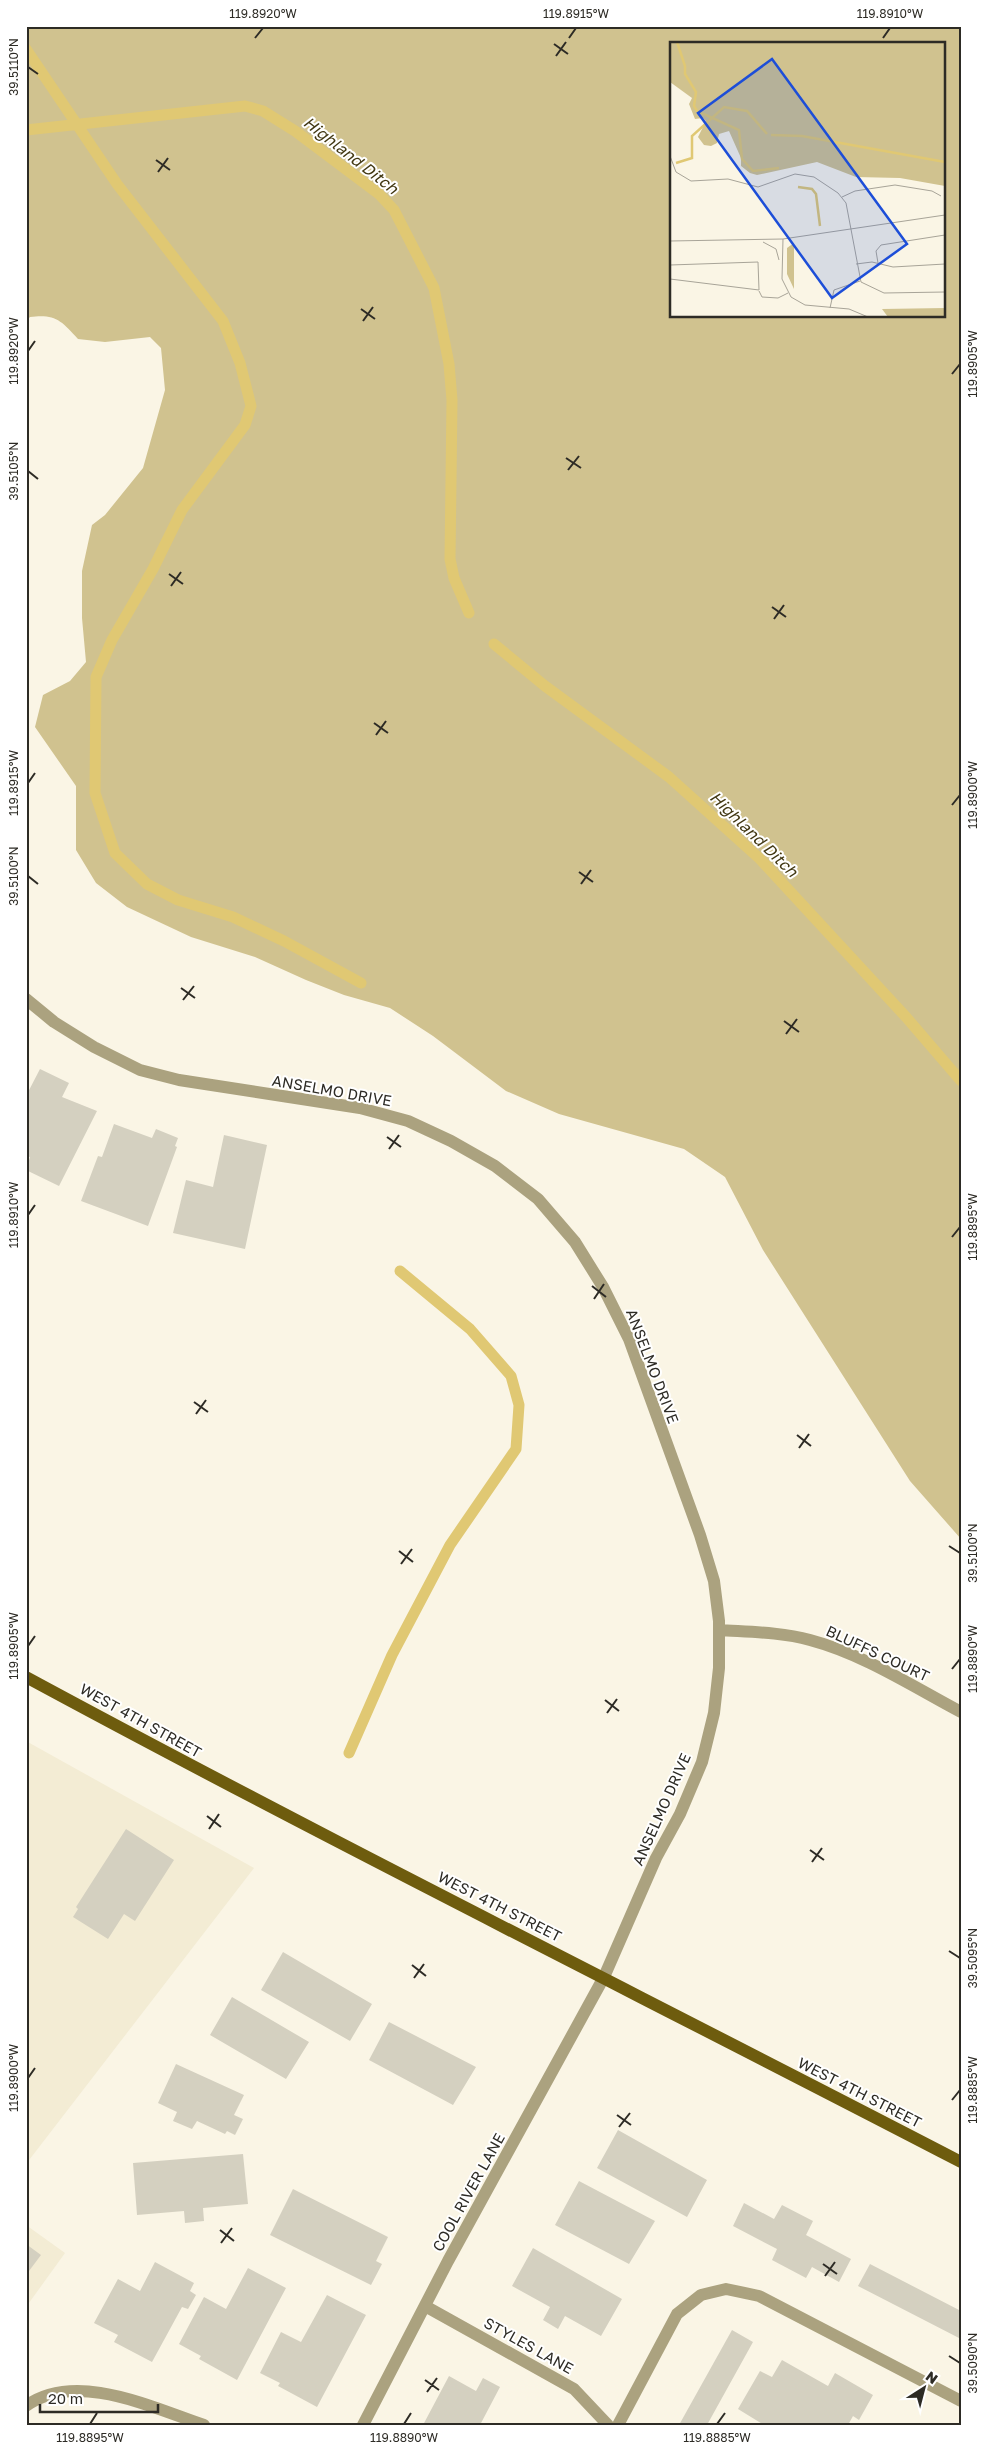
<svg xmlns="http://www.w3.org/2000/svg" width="987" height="2451" viewBox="0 0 987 2451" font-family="'Golos Text',sans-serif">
<rect width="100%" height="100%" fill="#faf5e5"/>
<path fill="#f3ecd4" d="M 26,1741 L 254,1868 L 26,2164 Z
M 26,2225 L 65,2253 L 26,2307 Z"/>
<path fill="#d0c28f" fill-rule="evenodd" d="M 26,26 L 961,26 L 961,1539 L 910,1481 L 763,1250 L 725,1177 L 684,1149 L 559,1114 L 506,1091 L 433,1036 L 390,1008 L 344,995 L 306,980 L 255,957 L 191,937 L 127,907 L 96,883 L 76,850 L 76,786 L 35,727 L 43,695 L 70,681 L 86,662 L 82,618 L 82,571 L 92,525 L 105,515 L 143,468 L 165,390 L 161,348 L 150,337 L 105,342 L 78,339 C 61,320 55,314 30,317 L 26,321 ZM 671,44 L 943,44 L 943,316 L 671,316 Z"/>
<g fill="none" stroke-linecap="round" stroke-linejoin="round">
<path stroke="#e0c873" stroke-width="11" d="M 26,49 L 117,184 L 223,321 L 240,363 L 251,406 L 245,425 L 182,510 L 153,569 L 112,640 L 96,677 L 95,793 L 115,853 L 147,884 L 178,900 L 233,917 L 284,941 L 361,983
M 26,130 L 245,106 L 263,111 L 295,131 L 379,194 L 394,210 L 434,288 L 449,364 L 452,400 L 450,559 L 454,578 L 469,613
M 494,644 L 545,686 L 669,777 L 760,859 L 906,1017 L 961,1081
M 349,1753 L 392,1655 L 450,1545 L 516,1449 L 519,1405 L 511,1376 L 470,1329 L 400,1271"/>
</g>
<path fill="#d4d0c0" d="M 40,1069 L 69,1083 L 62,1097 L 97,1111 L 59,1186 L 26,1170 L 30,1157 L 26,1156 L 26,1096 Z
M 114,1124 L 152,1138 L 156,1129 L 178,1138 L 175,1146 L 177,1147 L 148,1226 L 81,1201 L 98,1156 L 102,1157 Z
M 224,1135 L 267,1145 L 245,1249 L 173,1233 L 186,1180 L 213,1187 Z
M 126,1829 L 174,1860 L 135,1921 L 124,1914 L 108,1939 L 73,1917 L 78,1909 L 76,1907 Z
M 283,1952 L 372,2004 L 350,2041 L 261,1990 Z
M 232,1997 L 309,2042 L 286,2079 L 210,2035 Z
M 389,2022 L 476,2067 L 453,2105 L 369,2060 Z
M 176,2064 L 244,2095 L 234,2115 L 243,2119 L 235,2135 L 227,2131 L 225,2134 L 197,2121 L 192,2129 L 173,2121 L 177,2112 L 158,2103 Z
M 618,2130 L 707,2180 L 687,2217 L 597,2168 Z
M 243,2154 L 248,2204 L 203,2208 L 204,2221 L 185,2223 L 184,2211 L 137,2215 L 133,2163 Z
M 579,2181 L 655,2221 L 629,2264 L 555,2225 Z
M 293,2189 L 388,2237 L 376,2261 L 382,2264 L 371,2285 L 270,2235 Z
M 744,2203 L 774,2219 L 782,2205 L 813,2221 L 806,2235 L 851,2259 L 839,2282 L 812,2267 L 806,2278 L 772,2260 L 777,2249 L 733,2226 Z
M 26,2244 L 41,2255 L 26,2275 Z
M 533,2248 L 622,2299 L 601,2336 L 565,2316 L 558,2329 L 543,2320 L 550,2307 L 512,2286 Z
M 155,2262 L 194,2283 L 190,2291 L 196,2295 L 188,2309 L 182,2307 L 152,2362 L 114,2342 L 118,2335 L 94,2323 L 118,2279 L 140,2291 Z
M 870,2264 L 961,2311 L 961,2334 L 959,2338 L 858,2286 Z
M 248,2268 L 286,2288 L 237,2380 L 199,2359 L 201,2356 L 179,2344 L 204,2297 L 226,2309 Z
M 327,2295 L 366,2315 L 317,2407 L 278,2386 L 280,2383 L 260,2373 L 281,2332 L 301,2342 Z
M 732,2330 L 753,2342 L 707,2425 L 679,2425 Z
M 782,2360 L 828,2386 L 835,2373 L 873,2395 L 859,2420 L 853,2416 L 848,2425 L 764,2425 L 738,2409 L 760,2371 L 772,2377 Z
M 449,2376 L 476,2391 L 483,2378 L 500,2387 L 480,2425 L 423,2425 Z"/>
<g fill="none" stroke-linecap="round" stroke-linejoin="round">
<path stroke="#aba27f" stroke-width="12" d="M 26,999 L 54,1022 L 94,1047 L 140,1070 L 179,1080 L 360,1108 L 408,1121 L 451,1141 L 495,1166 L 538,1199 L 575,1242 L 603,1287 L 629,1339 L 700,1535 L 714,1581 L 719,1621 L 719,1668 L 714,1713 L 702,1762 L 680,1814 L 656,1858 L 604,1977 L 448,2261 L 363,2425
M 719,1630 C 749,1632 781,1632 810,1640 C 863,1654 912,1686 961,1712
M 425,2306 L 574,2389 L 608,2425
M 26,2406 C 76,2370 153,2408 204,2425
M 618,2425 L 677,2314 L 701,2295 L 726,2289 L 759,2296 L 961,2401"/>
<path stroke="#6e5c0e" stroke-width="12" d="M 26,1677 C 335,1844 649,2000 961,2162"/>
</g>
<path fill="none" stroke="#2d2b25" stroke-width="2" d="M 255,38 L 263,28M 569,38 L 576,28M 883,38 L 890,28M 554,44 L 568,54M 556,56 L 566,42M 28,67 L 38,74M 156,160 L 170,170M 158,172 L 168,158M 361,309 L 375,319M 363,321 L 373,307M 28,351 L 35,341M 952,374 L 960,364M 566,458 L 581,468M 568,470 L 579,456M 28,471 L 38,479M 169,574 L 183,584M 171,586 L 181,572M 772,607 L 786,617M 774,619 L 784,605M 374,723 L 388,733M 376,735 L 386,721M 28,783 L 35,773M 952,805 L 960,795M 579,872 L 593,882M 28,876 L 38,884M 581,884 L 591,870M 181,988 L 195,998M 183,1000 L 194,986M 784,1021 L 799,1032M 786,1034 L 797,1019M 387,1137 L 401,1147M 389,1149 L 399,1135M 28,1215 L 35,1205M 952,1237 L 960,1227M 592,1286 L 606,1297M 594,1299 L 604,1284M 194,1402 L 208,1412M 196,1414 L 206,1400M 797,1435 L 811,1446M 799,1448 L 809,1434M 949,1546 L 960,1553M 399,1551 L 413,1562M 401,1564 L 412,1549M 28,1646 L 35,1636M 952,1669 L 960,1659M 605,1700 L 619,1711M 607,1713 L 617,1699M 207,1816 L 221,1827M 209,1829 L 219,1814M 810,1850 L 824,1860M 812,1862 L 822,1848M 949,1951 L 960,1958M 412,1965 L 426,1976M 414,1978 L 424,1964M 28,2078 L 35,2068M 952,2100 L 960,2090M 617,2115 L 631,2125M 619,2127 L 630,2113M 220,2230 L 234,2241M 221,2243 L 232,2228M 823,2264 L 837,2274M 825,2276 L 835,2262M 949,2356 L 960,2363M 425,2380 L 439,2390M 427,2392 L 437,2378M 90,2424 L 97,2413M 404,2424 L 411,2413M 717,2424 L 725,2413"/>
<g text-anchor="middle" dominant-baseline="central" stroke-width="4" stroke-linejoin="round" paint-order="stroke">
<g font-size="15" fill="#2d2b25" stroke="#fff">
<text transform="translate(332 1090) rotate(10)">ANSELMO DRIVE</text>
<text transform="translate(653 1366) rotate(69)">ANSELMO DRIVE</text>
<text transform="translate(878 1653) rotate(25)">BLUFFS COURT</text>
<text transform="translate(141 1720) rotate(29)">WEST 4TH STREET</text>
<text transform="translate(661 1809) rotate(-66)">ANSELMO DRIVE</text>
<text transform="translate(500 1906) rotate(27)">WEST 4TH STREET</text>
<text transform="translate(860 2092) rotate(27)">WEST 4TH STREET</text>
<text transform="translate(468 2192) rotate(-61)">COOL RIVER LANE</text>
<text transform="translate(529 2345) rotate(29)">STYLES LANE</text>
</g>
<g font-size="16" font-style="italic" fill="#423813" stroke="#fff">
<text transform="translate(351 155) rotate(38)">Highland Ditch</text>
<text transform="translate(754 834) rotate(44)">Highland Ditch</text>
</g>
</g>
<g transform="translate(670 42)">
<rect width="275" height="275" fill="#faf5e5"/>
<path d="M 0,0 L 275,0 L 275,144 L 230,136 L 186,135 L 147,120 L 87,133 L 80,131 L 71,124 L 71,116 L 59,89 L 49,92 L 47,101 L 41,104 L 34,103 L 28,95 L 36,79 L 33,76 L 25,77 L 19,62 L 22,56 L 0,40 ZM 124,201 L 124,247 L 117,232 L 117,206 ZM 275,266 L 275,275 L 218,275 L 212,267 Z" fill="#d0c28f"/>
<path fill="none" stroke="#e0c873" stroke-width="2.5" d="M 7,0 L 15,24 L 15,32 L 26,50 L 24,64 L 27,69 L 69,88 L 72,117 L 83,129 L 109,126M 101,93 L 132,94 L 275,120M 6,121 L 22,116 L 22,94 L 54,65 L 77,69 L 97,92M 128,145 L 142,147 L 146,152 L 150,184"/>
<path fill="none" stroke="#a8a498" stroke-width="1" d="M 0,114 L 6,130 L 21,139 L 58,137 L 88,145 L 125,132 L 144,135 L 168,151 L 176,161 L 191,240 L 214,251 L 275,250M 172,155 L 185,149 L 225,143 L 262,149 L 271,154M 113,197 L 112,237 L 121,255 L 135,263 L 179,267 L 198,275M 0,199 L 113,197 L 275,173M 93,200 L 106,207 L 109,218M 208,221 L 206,209 L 211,203 L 275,193M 186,222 L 202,220 L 223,225 L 275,222M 0,223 L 88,220 L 89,248 L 0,237M 89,249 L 92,255 L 108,256 L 118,251M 160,266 L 164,248 L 190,239"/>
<path fill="#1d4ed8" fill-opacity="0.15" stroke="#1d4ed8" stroke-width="2.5" d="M 102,17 L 237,202 L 162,256 L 28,71 Z"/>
<rect width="275" height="275" fill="none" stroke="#2d2b25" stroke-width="2.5"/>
</g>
<rect width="987" height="2451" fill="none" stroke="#ffffff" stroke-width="55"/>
<g transform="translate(924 2388) rotate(36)" stroke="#ffffff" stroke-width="4" paint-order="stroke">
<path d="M0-4L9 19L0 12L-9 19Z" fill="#2d2b25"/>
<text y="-8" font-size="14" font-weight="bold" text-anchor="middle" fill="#2d2b25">N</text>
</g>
<path d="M40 2404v8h118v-8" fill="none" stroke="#2d2b25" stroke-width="2.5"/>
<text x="48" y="2404" font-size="15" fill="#2d2b25" stroke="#ffffff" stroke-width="4" paint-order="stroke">20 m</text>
<rect x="28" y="28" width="932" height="2396" fill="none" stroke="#2d2b25" stroke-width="2"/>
<g font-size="12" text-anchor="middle" fill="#2d2b25">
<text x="263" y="18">119.8920°W</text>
<text x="576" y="18">119.8915°W</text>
<text x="890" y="18">119.8910°W</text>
<text transform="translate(14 67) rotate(-90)" y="4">39.5110°N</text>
<text transform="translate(14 351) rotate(-90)" y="4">119.8920°W</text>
<text transform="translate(973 364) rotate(-90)" y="4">119.8905°W</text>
<text transform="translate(14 471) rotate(-90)" y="4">39.5105°N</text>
<text transform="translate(14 783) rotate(-90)" y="4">119.8915°W</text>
<text transform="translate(973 795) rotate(-90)" y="4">119.8900°W</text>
<text transform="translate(14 876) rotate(-90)" y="4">39.5100°N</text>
<text transform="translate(14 1215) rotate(-90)" y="4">119.8910°W</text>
<text transform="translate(973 1227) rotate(-90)" y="4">119.8895°W</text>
<text transform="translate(973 1553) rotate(-90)" y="4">39.5100°N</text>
<text transform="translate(14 1646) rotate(-90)" y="4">119.8905°W</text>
<text transform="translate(973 1659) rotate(-90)" y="4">119.8890°W</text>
<text transform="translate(973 1958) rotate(-90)" y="4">39.5095°N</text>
<text transform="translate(14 2078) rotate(-90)" y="4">119.8900°W</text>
<text transform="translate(973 2090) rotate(-90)" y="4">119.8885°W</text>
<text transform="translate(973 2363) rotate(-90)" y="4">39.5090°N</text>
<text x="90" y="2442">119.8895°W</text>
<text x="404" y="2442">119.8890°W</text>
<text x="717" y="2442">119.8885°W</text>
</g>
</svg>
